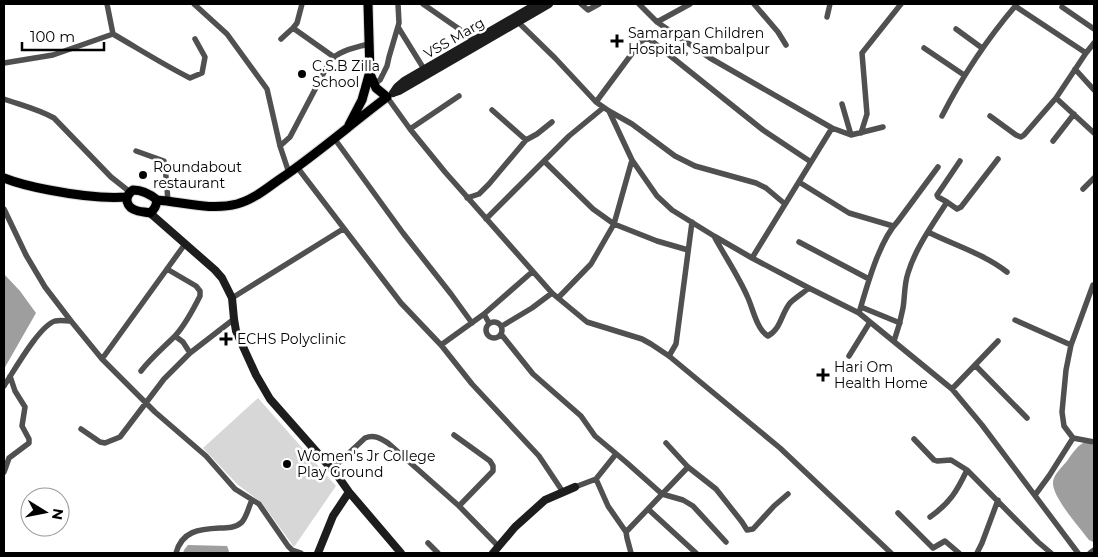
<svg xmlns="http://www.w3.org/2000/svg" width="1098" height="557" viewBox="0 0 1098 557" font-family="Montserrat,sans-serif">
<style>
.green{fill:#d7d7d7}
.water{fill:#9e9e9e}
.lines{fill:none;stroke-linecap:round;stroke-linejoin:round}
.primary-casing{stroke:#dbdbdb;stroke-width:11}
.street{stroke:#505050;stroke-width:5.5}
.secondary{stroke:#1d1d1d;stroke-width:8}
.primary{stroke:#000;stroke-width:9}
.poi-dot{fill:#000;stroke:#fff;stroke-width:2}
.labels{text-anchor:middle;stroke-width:5;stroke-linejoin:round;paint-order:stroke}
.poi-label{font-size:14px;fill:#000;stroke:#fff;text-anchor:start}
.street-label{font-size:14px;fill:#000;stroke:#fff}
</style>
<rect width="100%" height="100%" fill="#fff"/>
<path class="green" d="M258,398L336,486L294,547L262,503L237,484L203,448Z"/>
<path class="water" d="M4,274L20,291L36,313L4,369Z
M1086,442L1094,445V542H1093L1089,540C1080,528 1054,499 1053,484C1052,476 1062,467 1067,461C1072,454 1078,444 1086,442Z
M188,545L227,546L229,551L228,553H183L184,550Z"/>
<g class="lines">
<defs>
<path id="primary" d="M349,125L362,100L369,75
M4,178C19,184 33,187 49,190C75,195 101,199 127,197
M133,190C142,190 150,194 157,200C156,206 155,209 150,213C146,212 142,212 138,211C126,208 123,197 133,190Z
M157,200C183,202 211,211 237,204C253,200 267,188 280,179C317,154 351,124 387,97L376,88L370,74L368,4"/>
</defs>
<use href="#primary" class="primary-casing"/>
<path class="street" d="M194,4L227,34L267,89L280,146L289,173
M423,4L475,40
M581,4L588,10L599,4
M639,4L657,22L710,58L832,128L851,135L883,127
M754,4L778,32L786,45
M1015,6L1086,53
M1062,7L1094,29
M827,17L830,4
M518,22L555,58L596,102L609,111L632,160L657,196L672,210L714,236L752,258L809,288L859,313L952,389L982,425L1078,553
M657,22L690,4
M398,27L424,69
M293,28L334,57
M956,29L982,48
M113,34C139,49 164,65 190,78L202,73L205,57L195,39
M281,39L293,28L297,23L302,4
M924,48L964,75
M4,63L53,55L113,34L107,4
M1075,69L1094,90
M374,84L380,80L387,66L389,57L399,23L398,4
M387,97L410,129L445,172L552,293L587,322L642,339L651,344L669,356L780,448L891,553
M1056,98L1094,133
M4,99C21,105 38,109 54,118L111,177L130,192
M596,102L639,44L643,40L648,38L763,130L811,162
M842,104L851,135
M492,110L526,140
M609,111L632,124L675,156L695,166L756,183L766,188L785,204
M942,116C963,75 987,39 1017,4
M990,116L1016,135L1021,137L1024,135L1056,98L1086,53L1094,43
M410,129L459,96
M861,133L867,114L862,53L901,4
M334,138L403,233L451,294L472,323
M1053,141L1074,114
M280,146L290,137L330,61C340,50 355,48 368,44
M136,151L164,161L165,165L168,201
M544,161L593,209L614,224L657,241L688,250
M297,167L401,303L441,345L472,384L539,456L563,492
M799,182L849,213L893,226
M1083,189L1094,178
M467,198L479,194L489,184L526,140L537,134L552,122
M947,202L938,197L937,195L960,161
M4,209L26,255L45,287L71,321
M486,219L569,136L603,108
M928,232C954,245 984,254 1007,272
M715,238C726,258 739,277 748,298C753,309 757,330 768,336C781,329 781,314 790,303C795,298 803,293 809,288
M799,242L869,279
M752,258L832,128
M1093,285L1071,345L1066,370L1062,412L1064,426L1073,438L1094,442
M232,298L343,229
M558,298L591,264L614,224L632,160
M861,307L900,323
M859,313C867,286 879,241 898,221L938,167
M1015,320L1071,345
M486 330a8 8 0 1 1 16 0a8 8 0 1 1-16 0Z
M489,323L484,314L532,272
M502,326L532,308L552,293
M501,334L533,374L581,416L595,436L626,462L662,494L683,500L693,506L726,542
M175,336L183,342L190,353
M894,341C898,330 901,319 903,308C905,296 904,285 908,273C915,249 933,224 947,202L957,209L961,207L998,159
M441,345L484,314
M669,356L676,344L692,222
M849,356L870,322
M102,359L167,269L185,244
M975,365L1027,418
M141,371C151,358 163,348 175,336C185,325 193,310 200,296V291L196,286L167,269
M4,386C14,371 39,326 55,321C60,320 66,321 71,321L102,359L155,412L206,456L235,489L259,504L288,546L292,550L301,553
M952,389L998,341
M81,429L100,442L105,443L120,437L164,379L190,353L234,319
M454,435L490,461L493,466V471L459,506
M914,439L934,460L937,461L951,460L967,470L1038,542L1051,553
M666,443L688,467L716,489L742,522L747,530L753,529L774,506L788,494
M332,469L365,438C374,434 380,438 388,443L459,506L499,547
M4,472L9,458L29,443V439L22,426L25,407L15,391L10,376
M596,479L608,506L626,532L627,538L631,553
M575,487L596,479L616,454
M1035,495L1049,476L1073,438
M648,509L696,553
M898,513L933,548L945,541L959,553
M930,517C950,503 957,491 967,470
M626,532L688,467
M428,543L438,553
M176,553C182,531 199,529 220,528C227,528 236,528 242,522C247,516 249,506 252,500
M977,553L982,543L998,500
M1090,553L1094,550"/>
<path class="secondary" d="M393,93L399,91L549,4
M393,93L397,87L404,81L537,4
M150,213L215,270L222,278L232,298L234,319L236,331L240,340L256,375L270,399L337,475L349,492L401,553
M318,553L333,516L349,492
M493,553L515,527L545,500L575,487"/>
<use href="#primary" class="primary"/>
</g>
<g class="poi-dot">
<path d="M614.5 33.5h5v5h5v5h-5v5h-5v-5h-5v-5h5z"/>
<circle cx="302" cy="74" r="5"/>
<circle cx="143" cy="175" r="5"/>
<path d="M223.5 331.5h5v5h5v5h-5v5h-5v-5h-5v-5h5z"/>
<path d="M820.5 367.5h5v5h5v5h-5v5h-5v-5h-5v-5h5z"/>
<circle cx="287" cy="464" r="5"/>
</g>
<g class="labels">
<g class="poi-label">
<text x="628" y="38">Samarpan Children<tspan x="628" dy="16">Hospital, Sambalpur</tspan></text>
<text x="312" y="71">C.S.B Zilla<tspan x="312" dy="16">School</tspan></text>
<text x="153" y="172">Roundabout<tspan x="153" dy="16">restaurant</tspan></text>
<text x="237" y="344">ECHS Polyclinic</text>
<text x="834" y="372">Hari Om<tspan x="834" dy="16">Health Home</tspan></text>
<text x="297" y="461">Women's Jr College<tspan x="297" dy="16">Play Ground</tspan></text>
</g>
<g class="street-label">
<text transform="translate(454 38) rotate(-30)" y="5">VSS Marg</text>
</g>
</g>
<rect width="1098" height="557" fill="none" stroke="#000000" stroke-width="10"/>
<g transform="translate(45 512) rotate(100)"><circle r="24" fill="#ffffff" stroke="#999999"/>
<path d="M0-4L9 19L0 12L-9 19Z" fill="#000000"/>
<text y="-8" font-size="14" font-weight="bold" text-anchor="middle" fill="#000000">N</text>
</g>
<path d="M22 42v8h82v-8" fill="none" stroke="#000000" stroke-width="2.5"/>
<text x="30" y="42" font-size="15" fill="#000000" stroke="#ffffff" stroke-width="4" paint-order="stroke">100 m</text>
</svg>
